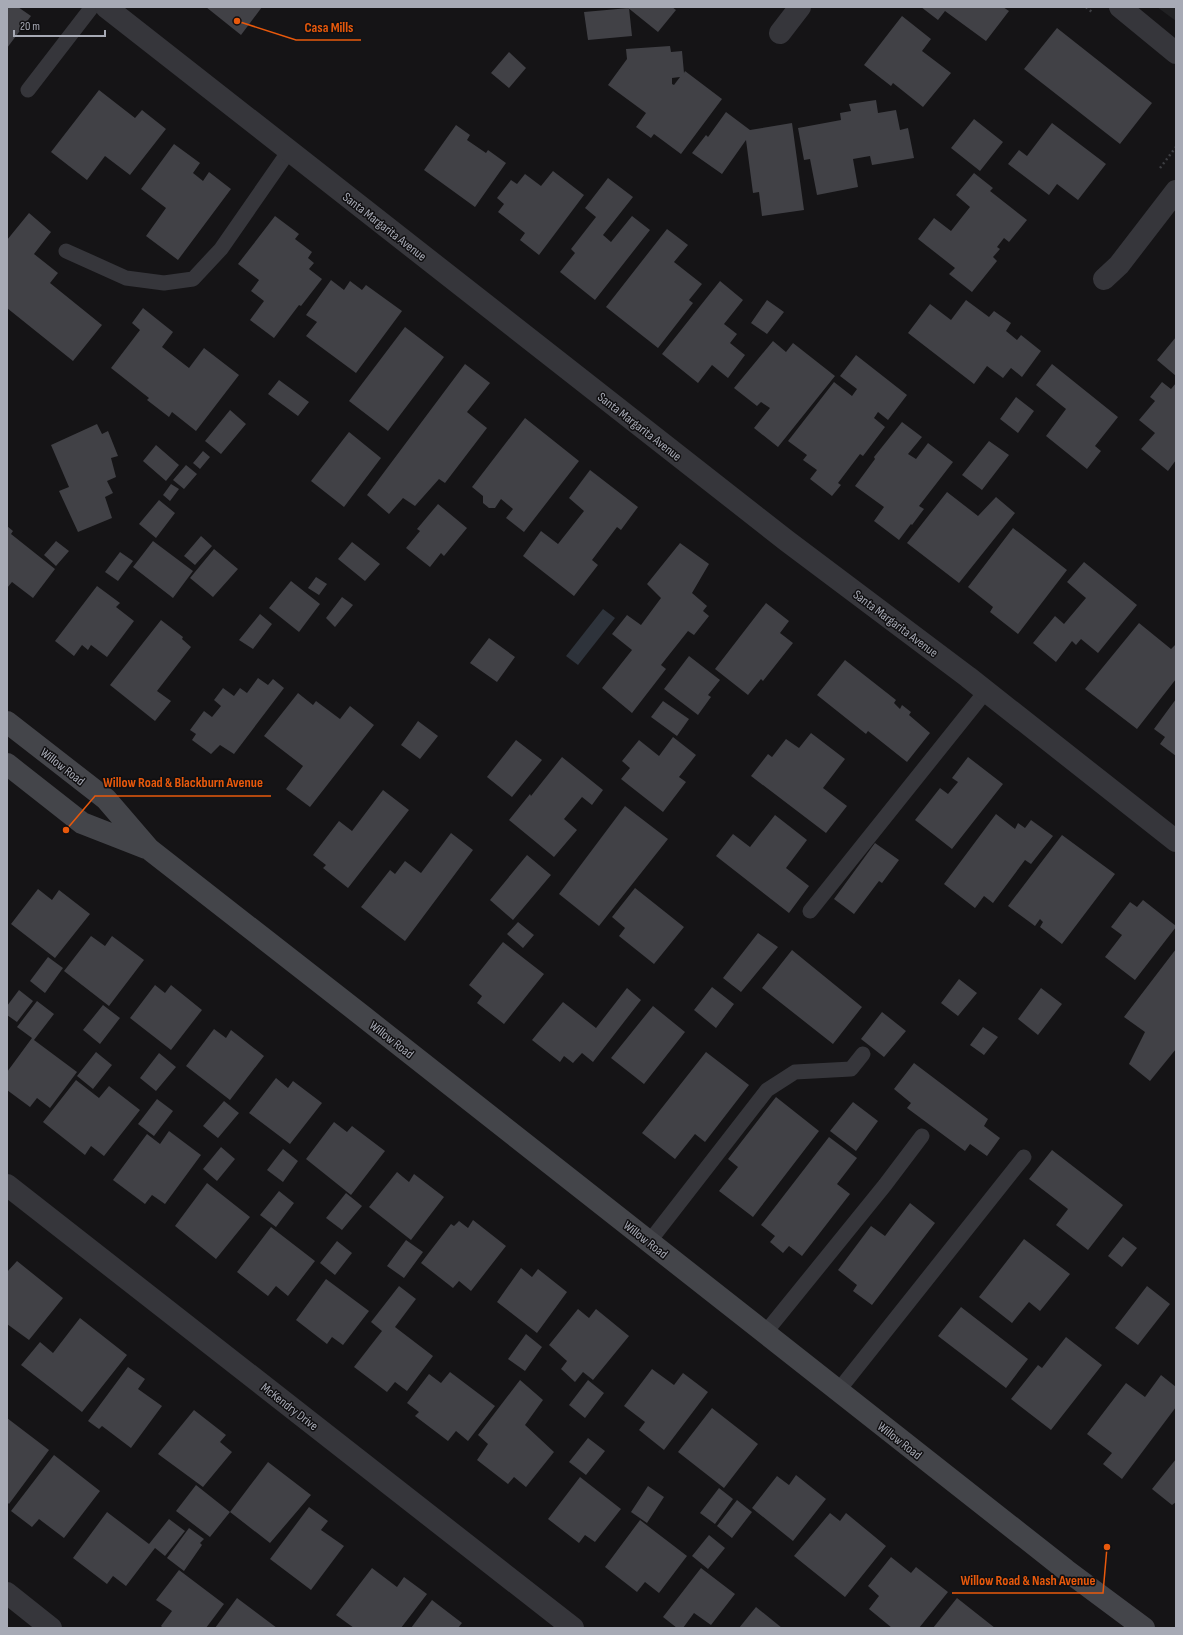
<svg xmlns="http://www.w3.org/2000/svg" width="1183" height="1635" viewBox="0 0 1183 1635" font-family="'Sofia Sans Condensed',sans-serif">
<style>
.built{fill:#212123}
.water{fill:#2e333b}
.building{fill:#414146;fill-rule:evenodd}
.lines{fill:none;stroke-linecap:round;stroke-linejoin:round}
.path{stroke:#3c3d41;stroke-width:2.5;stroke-dasharray:2 3;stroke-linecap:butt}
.lane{stroke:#36363b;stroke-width:15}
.street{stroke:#36363b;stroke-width:22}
.secondary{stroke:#44454a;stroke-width:22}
.labels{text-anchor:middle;stroke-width:3;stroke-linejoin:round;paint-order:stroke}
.street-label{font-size:13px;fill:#a7aab5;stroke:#100f11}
.leader{fill:none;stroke:#e8590c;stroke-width:1.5}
.callout-dot{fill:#e8590c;stroke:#100f11;stroke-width:1.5}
.callout-label{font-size:14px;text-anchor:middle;font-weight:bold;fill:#e8590c;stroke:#100f11;stroke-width:3;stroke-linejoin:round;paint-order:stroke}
</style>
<rect width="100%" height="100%" fill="#151416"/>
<path class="built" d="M1157,7H1176V21Z"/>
<path class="water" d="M603,609L615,618L578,665L566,656Z"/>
<path class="building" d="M7,7H18L31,16L7,48Z
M206,7H262L241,35Z
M627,7H672L676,10L658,32Z
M921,7H1003L1009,11L986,41L945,11L938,20Z
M629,8L632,36L588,40L584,12Z
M902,16L931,39L922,51L951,73L923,107L893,83L891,86L864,65Z
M1057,28L1152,103L1120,144L1024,69Z
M670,46L671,52L682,51L684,73L685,71L722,99L681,154L654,134L651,138L636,127L646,113L608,85L627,59L626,49ZM680,77L674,85L672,84V78Z
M509,52L526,68L509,88L491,73Z
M99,90L135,118L142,110L166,129L130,175L105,156L87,180L51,152Z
M876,100L878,113L896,110L900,130L908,128L914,158L872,165L870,156L853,159L858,187L817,195L810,159L804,160L798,128L841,120L840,113L851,111L849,104Z
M726,112L750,130L792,123L804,210L762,216L759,192L753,193L746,140L722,174L692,153L706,135L708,137Z
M974,119L1003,142L980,171L951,148Z
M1052,123L1106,164L1078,200L1057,184L1049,195L1008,164L1019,150L1027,156Z
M456,125L470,135L467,140L486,153L488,150L506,163L475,207L424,170Z
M174,144L200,163L193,173L203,181L209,172L231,189L178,260L146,236L166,208L141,189Z
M553,171L584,195L539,255L520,240L525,233L498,212L504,204L497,198L511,180L517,184L525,174L541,186Z
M974,173L993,188L990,191L1027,220L1009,242L1004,238L997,247L1000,249L993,257L997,261L972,292L949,274L955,268L918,239L934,218L951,231L970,207L956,195Z
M608,178L633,197L603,235L611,242L632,216L650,230L595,300L560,272L575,253L571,249L596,217L585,208Z
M29,213L51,232L34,254L58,273L50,283L102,325L73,361L7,308V240Z
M275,216L299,234L295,239L312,252L308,258L314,263L309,269L322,279L301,306L299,305L274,338L250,320L264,301L251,291L259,280L238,264Z
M667,229L688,245L674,262L702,284L689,300L693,303L658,348L606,307Z
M331,280L344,290L350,281L362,290L366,285L402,311L356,373L306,336L317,322L306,315Z
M720,281L743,300L724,324L737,334L730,343L745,355L728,378L712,365L698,383L662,354Z
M767,300L784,312L767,334L751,323Z
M966,300L989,317L994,311L1011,323L1006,331L1017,340L1021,335L1041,351L1022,377L1011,368L1003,378L987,366L974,384L908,333L930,304L951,320Z
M143,308L173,332L162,347L189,368L204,348L239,375L196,431L172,412L169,417L147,400L149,398L111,368L140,330L132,323Z
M405,327L444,357L388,431L349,401Z
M1176,337V376L1157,360Z
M773,341L786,352L793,343L835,376L778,447L754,428L770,408L761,402L757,406L734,388Z
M856,355L907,395L888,420L878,412L874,418L885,427L863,456L860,454L838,483L841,485L832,496L810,479L817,470L803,460L807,455L788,441L834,382L852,396L857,389L840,376Z
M465,364L490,383L467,412L487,428L445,483L439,479L415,506L403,498L389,514L367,495Z
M1052,364L1118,417L1095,446L1101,451L1087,469L1046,436L1066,409L1036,385Z
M279,380L309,402L298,416L268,394Z
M1162,382L1171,389L1176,383V460L1168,471L1141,449L1155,433L1139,420L1155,401L1150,397Z
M1016,397L1034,411L1018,433L1000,419Z
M230,410L246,424L221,454L205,441Z
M525,418L579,461L524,532L506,518L513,509L501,499L495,508H489L483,503V496L472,487Z
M902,422L922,437L908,454L916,459L928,443L953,462L919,506L924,509L912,525L911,524L899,540L874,521L884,507L855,486L875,459L874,457Z
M97,424L102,434L108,431L118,456L111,458L116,477L107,481L113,493L105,497L112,518L78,532L59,491L69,487L51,445Z
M349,432L381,458L344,507L311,481Z
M989,441L1009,455L982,490L962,475Z
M156,445L179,465L166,481L143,461Z
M203,451L210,457L200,469L193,463Z
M186,465L197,474L184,489L173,480Z
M590,470L638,507L621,530L617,527L592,560L598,565L574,596L523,556L541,531L558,544L584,511L569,498Z
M171,484L179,489L170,501L163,495Z
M947,492L978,516L996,497L1015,513L959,583L907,543Z
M159,500L175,513L156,538L139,524Z
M438,504L467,528L444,556L441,553L430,567L406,548L420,531L417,529Z
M7,526L13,531L11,534L55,569L33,598L12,582L7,588Z
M1013,528L1067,570L1018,634L990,612L993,607L968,587Z
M201,536L212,546L195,565L184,556Z
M56,541L69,551L56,566L44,555Z
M153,541L193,571L173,598L133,567Z
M352,542L380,564L365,581L338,559Z
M680,543L709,564L692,593L707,606L703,611L709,616L694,635L688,631L661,665L666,669L632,713L602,688L632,650L612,634L627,615L641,625L661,598L647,584Z
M214,549L238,569L213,597L190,578Z
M120,552L133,561L118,581L105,572Z
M1084,562L1137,605L1098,653L1081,639L1076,645L1072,641L1056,662L1033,643L1055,616L1064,624L1086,598L1067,582Z
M316,577L327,584L319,595L308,588Z
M291,581L320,604L299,632L269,608Z
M97,586L120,603L116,607L134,621L107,657L91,645L88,650L82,645L74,656L55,641Z
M342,597L353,605L335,627L326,618Z
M766,603L789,621L780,633L793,643L763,681L761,679L748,695L715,669Z
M260,614L272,624L253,649L239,640Z
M161,620L183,637L182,639L191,647L157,691L171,701L155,721L110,685Z
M1139,623L1171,649L1176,644V679L1137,729L1085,689Z
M489,638L515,657L497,682L470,663Z
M689,656L720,680L708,695L711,697L698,715L664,689Z
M845,660L896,700L894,703L900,709L902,705L911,712L909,715L930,733L907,762L868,731L866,734L817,695Z
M258,678L268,685L273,679L284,688L234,754L220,745L211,754L192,740L196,734L190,730L204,711L212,717L221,706L214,700L223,688L234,696L240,688L247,693Z
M298,693L313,705L316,701L340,719L350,706L374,725L310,807L286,789L303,766L264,736Z
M1176,699V756L1160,744L1165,737L1154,729Z
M663,701L689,719L677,736L651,717Z
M418,721L438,736L420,759L401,745Z
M811,733L845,759L823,788L847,806L826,833L751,776L768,754L772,757L786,739L799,748Z
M673,737L696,755L679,777L686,782L663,812L621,779L630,768L622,761L639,740L659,756Z
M516,740L542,760L512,797L487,777Z
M562,757L603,790L592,805L582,797L564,819L577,830L554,857L509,820L530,794L531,796Z
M968,757L1003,784L952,849L915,820L940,788L948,794L958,782L952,778Z
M383,790L409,810L348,888L323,868L326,865L313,855L339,821L352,831Z
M625,806L668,839L599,926L559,894Z
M996,814L1015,829L1018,823L1025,828L1031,820L1053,836L1031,864L1025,860L993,903L984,896L975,908L944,884Z
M775,815L807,840L786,868L809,886L789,913L716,856L733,834L750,847Z
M451,833L473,850L405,941L361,907L390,870L395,874L405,861L421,873Z
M1062,835L1115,874L1062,944L1040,927L1043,922L1040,919L1035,926L1008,906Z
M875,843L899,860L882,883L879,881L854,914L834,899Z
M527,855L551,875L513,920L490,900Z
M635,888L684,927L654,964L619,936L625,928L612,917Z
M38,889L52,900L59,890L90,914L55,958L11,924Z
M1143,900L1176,926V927L1135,980L1105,957L1122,935L1111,927L1130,902L1137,907Z
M518,922L534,935L523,948L507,934Z
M758,933L778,947L741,992L723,978Z
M91,936L105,946L112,936L144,960L109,1006L64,971Z
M503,942L544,974L504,1024L477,1003L482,996L469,985Z
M1176,949V1049L1150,1081L1129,1064L1145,1032L1124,1017Z
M792,950L862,1007L833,1044L762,988Z
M48,957L63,968L45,993L30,981Z
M959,979L977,993L958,1016L941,1003Z
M155,985L165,993L171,985L202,1010L171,1050L130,1018Z
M712,987L734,1004L716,1028L694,1010Z
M627,988L641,1000L593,1062L582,1053L573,1063L564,1056L560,1062L532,1040L563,1002L596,1028Z
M1041,988L1062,1004L1038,1035L1018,1019Z
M19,990L33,1001L17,1022L7,1015V1006Z
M37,1001L54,1014L34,1040L77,1072L50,1108L37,1098L30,1107L7,1090V1072L32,1038L17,1027Z
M103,1005L120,1018L100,1044L83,1030Z
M653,1006L685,1032L644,1084L611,1058Z
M882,1012L906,1031L884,1057L861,1039Z
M983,1027L998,1037L984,1055L970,1045Z
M214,1029L226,1038L231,1030L264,1056L230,1100L186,1066Z
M96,1052L112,1065L93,1089L77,1076Z
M706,1052L749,1085L705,1142L695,1134L675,1159L642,1133Z
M159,1053L176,1067L156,1091L140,1078Z
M914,1063L988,1119L984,1126L1000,1138L987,1156L970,1144L965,1151L907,1108L911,1103L894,1089Z
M276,1078L288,1088L293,1081L322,1103L290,1144L249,1113Z
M76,1080L99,1098L109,1086L140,1110L104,1156L91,1146L85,1155L43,1122Z
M776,1097L819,1131L753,1217L719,1191L738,1167L728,1159Z
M157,1099L173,1111L154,1136L138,1124Z
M224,1101L239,1113L218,1138L203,1126Z
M853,1102L878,1121L856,1151L830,1131Z
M334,1122L347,1132L352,1126L385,1151L351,1195L306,1159Z
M169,1131L201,1155L165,1204L152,1195L145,1204L113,1180L147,1134L160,1144Z
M829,1137L857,1158L837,1184L850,1194L802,1256L789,1246L783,1253L770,1242L775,1236L761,1225Z
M221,1147L235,1159L217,1181L203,1169Z
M283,1149L298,1161L283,1182L267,1170Z
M1052,1150L1123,1205L1088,1250L1056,1225L1068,1209L1029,1179Z
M397,1172L409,1182L414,1174L444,1197L411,1240L369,1207Z
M207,1183L250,1217L216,1259L175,1226Z
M279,1191L294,1203L276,1227L260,1215Z
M346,1193L362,1206L342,1230L326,1218Z
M910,1203L935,1223L872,1305L853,1291L857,1285L838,1270L871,1226L885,1236Z
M473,1220L506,1246L471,1291L459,1281L453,1288L421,1263L451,1224L454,1226L459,1221L468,1228Z
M271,1227L315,1261L288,1296L276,1286L268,1296L237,1272Z
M1123,1237L1137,1248L1122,1267L1108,1256Z
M1024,1239L1070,1274L1040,1311L1029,1302L1012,1323L979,1297Z
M406,1240L423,1252L404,1278L387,1266Z
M337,1241L352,1253L335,1275L320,1263Z
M17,1261L63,1298L29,1340L7,1324V1272Z
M521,1268L532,1277L538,1269L567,1292L537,1333L497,1302Z
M326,1279L369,1311L343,1345L332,1337L327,1344L296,1320Z
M399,1286L416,1299L395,1327L433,1356L407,1391L395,1382L387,1392L354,1367L382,1331L371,1322Z
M1147,1286L1170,1304L1138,1345L1115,1328Z
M961,1307L1028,1359L1006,1388L938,1336Z
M578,1309L589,1318L596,1309L629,1336L593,1380L583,1372L575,1382L561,1369L567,1361L549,1345Z
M80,1318L127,1355L82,1412L21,1365L40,1342L53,1353Z
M526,1334L542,1347L525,1371L508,1359Z
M1066,1337L1102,1365L1051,1430L1011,1399L1038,1365L1042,1368Z
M128,1367L145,1379L138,1389L162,1406L131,1448L102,1426L99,1429L88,1421Z
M652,1369L674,1385L683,1373L708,1392L664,1450L639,1430L645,1422L624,1406Z
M450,1372L495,1406L468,1441L456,1431L448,1441L415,1416L419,1412L407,1403L429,1374L441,1383Z
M1161,1375L1176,1387V1407L1122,1479L1103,1464L1112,1453L1087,1434L1126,1383L1145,1397Z
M520,1380L543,1400L525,1425L554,1452L526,1487L514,1477L508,1484L477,1460L488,1444L478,1435Z
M588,1380L604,1393L585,1418L569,1405Z
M712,1408L758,1444L724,1488L678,1452Z
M194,1410L226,1435L220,1442L232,1452L203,1487L158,1454Z
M7,1418L49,1450L9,1504L7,1502Z
M588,1438L605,1451L586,1475L569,1462Z
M54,1455L100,1491L64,1538L39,1519L32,1527L11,1511Z
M1176,1459V1502L1172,1505L1152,1489Z
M268,1462L311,1495L270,1543L230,1512Z
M796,1475L826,1499L793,1541L752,1508L777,1476L789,1485Z
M580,1477L621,1509L595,1542L585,1535L579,1543L548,1519Z
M196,1485L230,1512L210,1537L176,1511Z
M648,1486L664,1497L647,1523L631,1512Z
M719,1488L733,1499L715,1524L700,1513Z
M737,1500L752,1512L732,1538L717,1526Z
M309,1507L328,1521L321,1530L344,1546L311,1590L270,1559Z
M107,1512L149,1544L169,1519L185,1531L165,1556L155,1548L126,1586L113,1576L107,1584L73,1558Z
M830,1513L840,1521L846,1513L886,1546L845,1597L794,1556Z
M640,1520L687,1556L659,1593L645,1582L637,1592L605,1567Z
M189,1528L204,1539L200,1543L202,1545L184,1571L167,1558Z
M709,1535L725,1548L708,1569L692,1556Z
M891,1557L911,1573L916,1567L948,1592L919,1628H892L869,1609L879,1596L868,1586Z
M372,1568L397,1587L404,1577L427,1594L401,1628H354L336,1615Z
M701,1568L735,1594L711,1625L694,1613L683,1628H677L663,1617Z
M179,1570L224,1604L206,1628H163L161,1626L172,1611L156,1600Z
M237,1598L277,1628H215Z
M957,1598L995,1628H933Z
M432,1600L462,1623L458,1628H411Z
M756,1607L782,1628H739Z"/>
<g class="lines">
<path class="path" d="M1086,7L1093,13
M1160,168L1176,147"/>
<path class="lane" d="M28,90L92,7
M66,251L126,278L164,283L193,279L221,249L289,151
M810,911L986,691
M649,1242L767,1090L795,1072L851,1069L863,1054
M765,1333L885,1185L922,1136
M838,1391L1024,1157"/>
<path class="street" d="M106,7L787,541L968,677L1176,841
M1120,7L1176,53
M780,33L800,7
M1104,279L1119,265L1176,191
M7,1185L573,1628
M7,1593L51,1628"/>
<path class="secondary" d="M7,722L106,799L149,849L364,1017L1066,1570L1144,1628
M7,764L82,823L146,848"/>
</g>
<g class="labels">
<g class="street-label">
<text transform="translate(385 226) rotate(38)" y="5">Santa Margarita Avenue</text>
<text transform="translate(640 426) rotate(38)" y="5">Santa Margarita Avenue</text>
<text transform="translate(896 623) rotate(37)" y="5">Santa Margarita Avenue</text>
<text transform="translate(63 766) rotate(38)" y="5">Willow Road</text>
<text transform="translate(392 1039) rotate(38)" y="5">Willow Road</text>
<text transform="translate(646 1239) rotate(38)" y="5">Willow Road</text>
<text transform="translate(290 1406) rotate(38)" y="5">McKendry Drive</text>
<text transform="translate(900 1440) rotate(38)" y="5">Willow Road</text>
</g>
</g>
<path class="leader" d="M237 21L296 40H361M66 830L95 796H271M1107 1547L1103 1593H952"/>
<g class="callout-dot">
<circle cx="237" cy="21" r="4"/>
<circle cx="66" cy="830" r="4"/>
<circle cx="1107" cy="1547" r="4"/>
</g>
<g class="callout-label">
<text x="329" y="32">Casa Mills</text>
<text x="183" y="787">Willow Road &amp; Blackburn Avenue</text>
<text x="1028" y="1585">Willow Road &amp; Nash Avenue</text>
</g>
<rect width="1183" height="1635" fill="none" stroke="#a7aab5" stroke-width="16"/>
<path d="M14 30v6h91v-6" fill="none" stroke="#a7aab5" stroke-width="2"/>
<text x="20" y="30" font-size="12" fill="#a7aab5" stroke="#100f11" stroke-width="3" paint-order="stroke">20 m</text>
</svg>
